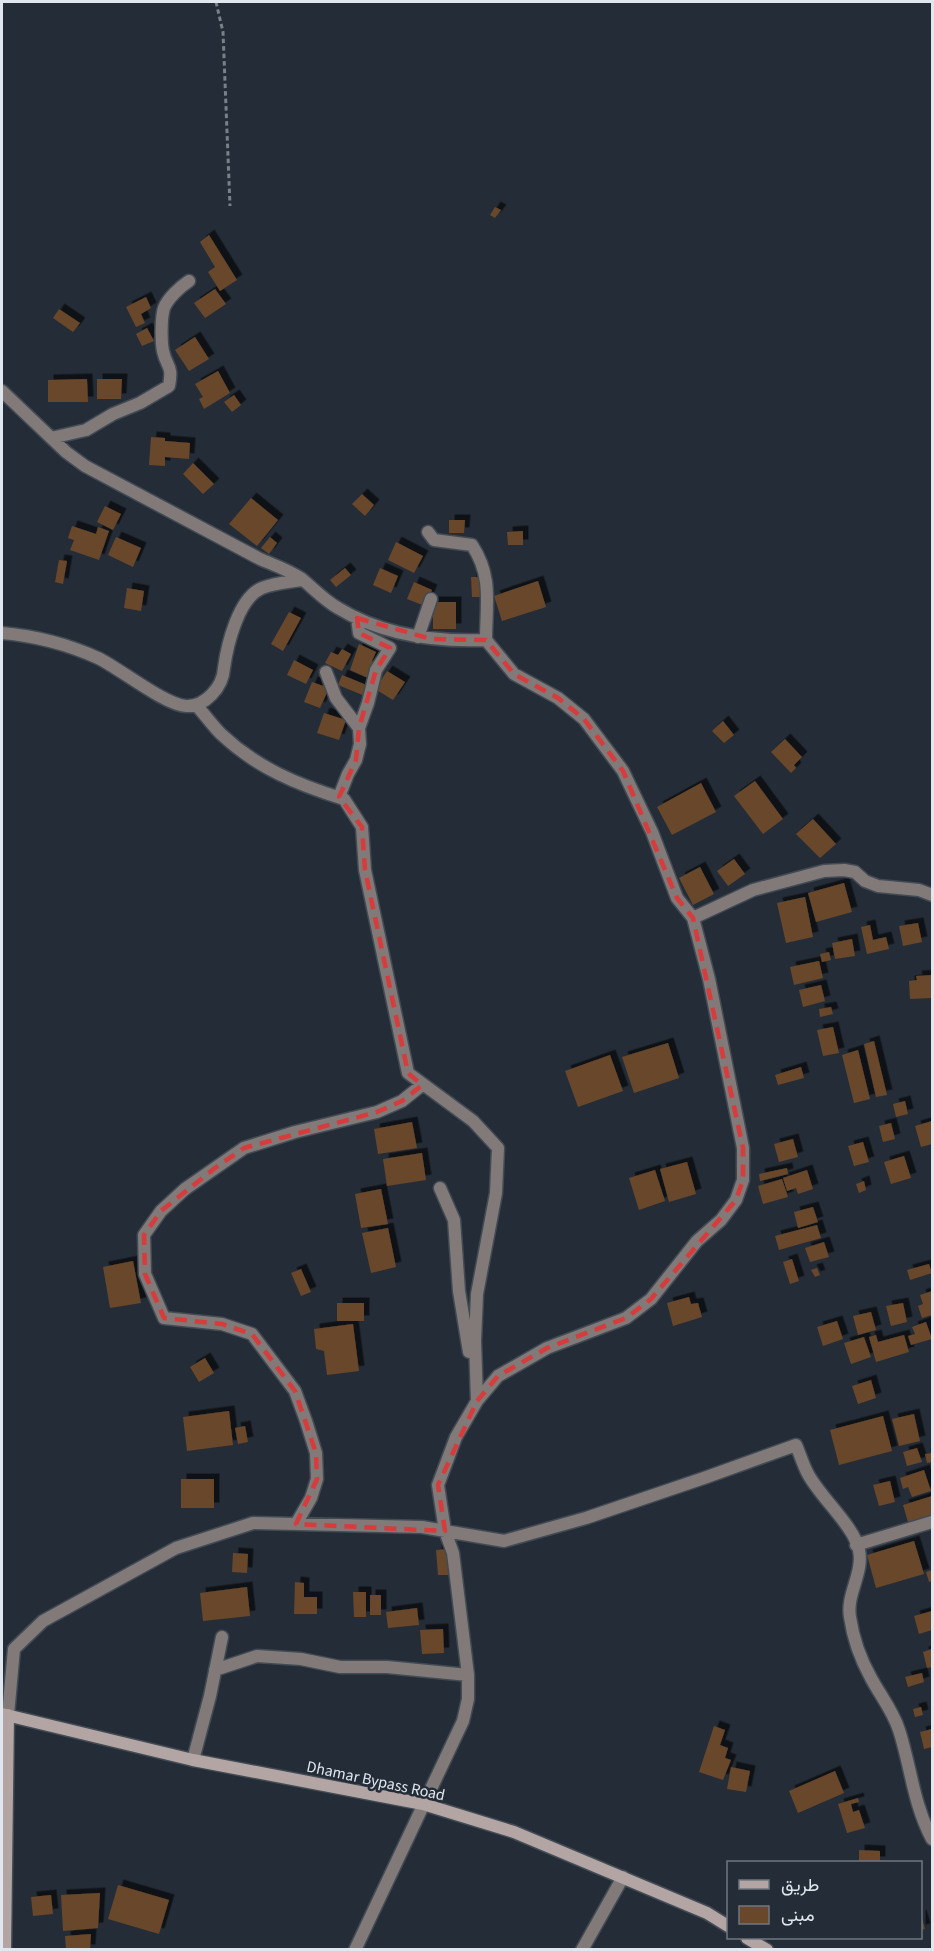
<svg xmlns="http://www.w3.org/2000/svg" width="934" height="1951" viewBox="0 0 934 1951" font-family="'Source Sans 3',Vazirmatn,sans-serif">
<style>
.building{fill:#68472a;filter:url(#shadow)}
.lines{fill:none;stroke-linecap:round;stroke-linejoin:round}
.street-casing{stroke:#424b54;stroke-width:15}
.secondary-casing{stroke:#424b54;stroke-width:15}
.path{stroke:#788089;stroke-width:3;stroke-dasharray:4.5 3;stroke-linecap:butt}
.street{stroke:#817a79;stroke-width:12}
.secondary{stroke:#b2a5a4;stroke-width:12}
.marked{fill:none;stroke:#d73b3c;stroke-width:4.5;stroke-dasharray:12 8;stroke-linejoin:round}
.labels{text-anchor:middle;stroke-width:5;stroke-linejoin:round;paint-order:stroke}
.street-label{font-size:16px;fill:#e1e7ee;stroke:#242d37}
</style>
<defs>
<filter id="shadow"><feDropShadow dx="5.5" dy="-5.5" stdDeviation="0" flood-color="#0009"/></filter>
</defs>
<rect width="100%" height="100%" fill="#242d37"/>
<path class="building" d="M495,207L501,210L495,218L490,215Z
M209,235L237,280L220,291L208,272L215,267L200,242Z
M215,289L226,304L205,318L194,303Z
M146,297L151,308L141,314L145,323L136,327L126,307Z
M59,309L80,323L73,332L53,318Z
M147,328L154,341L142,346L136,334Z
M195,337L209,359L189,371L175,350Z
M218,371L230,393L204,409L199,399L203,397L195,384Z
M87,379L88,402H48V380Z
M97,379H122L121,399H97Z
M234,395L241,405L232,412L224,402Z
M151,437L165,438V441L190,443L189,459L165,457V466L149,465Z
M193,463L214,484L203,494L183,474Z
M362,494L374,505L365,516L352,504Z
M251,498L278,520L257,546L229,524Z
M105,506L121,514L113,530L97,522Z
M449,520H465L464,533H449Z
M72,526L96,534L98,527L109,531L99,560L70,550L74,540L68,538Z
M523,531V545H508L507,532Z
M116,537L141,548L133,567L108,555Z
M270,537L277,543L269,554L261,548Z
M396,542L423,556L414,573L388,560Z
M59,560L67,561L63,584L55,582Z
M345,568L351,575L336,587L330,580Z
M380,568L398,576L391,593L373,585Z
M471,577H481V597H472Z
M538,581L546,607L502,621L494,596Z
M414,582L432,590L425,606L407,599Z
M127,588L144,591L141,611L124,608Z
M433,602H456V629H433Z
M289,612L301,618L283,651L271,644Z
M359,644L376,652L372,661L375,663L368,678L350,670Z
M342,649L351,654L342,671L325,663L331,652L338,655Z
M294,660L313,670L306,684L287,675Z
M387,671L405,682L393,700L375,689Z
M342,675L369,686L365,696L338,685Z
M312,682L329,688L320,708L304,702Z
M324,713L346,720L339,740L317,733Z
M723,721L734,735L724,743L712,731Z
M785,739L802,757L794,765L796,768L791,773L771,752Z
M755,781L783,819L763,834L734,796Z
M701,783L716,812L672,835L657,807Z
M813,819L836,844L820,858L796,834Z
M734,859L745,874L728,886L717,871Z
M700,867L714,894L693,905L679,878Z
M844,883L852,912L816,922L808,893Z
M805,897L813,937L786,943L777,903Z
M918,923L922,942L903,946L899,926Z
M870,925L873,940L886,937L889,949L867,954L861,927Z
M852,939L855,956L835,959L832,943Z
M829,952L831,960L822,962L820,954Z
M819,961L823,978L794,985L790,967Z
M932,975V998L910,999L909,981L917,980L916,976Z
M821,985L825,1001L803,1007L799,990Z
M831,1007L833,1014L820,1017L819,1009Z
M833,1027L839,1053L823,1056L817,1030Z
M874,1041L887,1095L876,1097L864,1044Z
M668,1043L679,1078L634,1093L622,1057Z
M858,1050L870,1099L854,1103L842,1055Z
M610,1055L623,1091L578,1107L565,1071Z
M801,1067L804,1078L778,1085L775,1075Z
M905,1101L908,1114L896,1117L893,1104Z
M932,1121V1144L921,1147L915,1126Z
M412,1122L417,1148L378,1154L374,1129Z
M891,1123L895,1139L883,1142L879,1126Z
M793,1139L798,1157L779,1162L774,1144Z
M863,1142L869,1162L854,1166L848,1146Z
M422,1153L426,1180L387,1186L383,1159Z
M904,1156L911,1178L891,1184L884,1162Z
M687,1162L696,1194L669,1202L660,1169Z
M787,1168L788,1174L760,1181L759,1174Z
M655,1170L665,1201L639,1210L629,1178Z
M807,1170L813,1189L798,1194L796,1188L787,1191L783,1178Z
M782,1179L788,1197L763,1204L758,1186Z
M864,1181L866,1190L859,1193L856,1184Z
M381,1189L388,1224L361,1228L355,1194Z
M813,1207L818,1222L798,1228L794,1212Z
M817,1225L821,1238L779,1250L775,1236Z
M388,1228L396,1267L371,1273L362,1233Z
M824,1242L829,1257L810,1262L805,1248Z
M792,1259L799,1281L790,1284L783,1262Z
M133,1261L141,1303L110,1308L103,1267Z
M929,1264L932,1273L910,1280L907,1270Z
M817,1268L820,1275L815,1277L811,1270Z
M301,1269L311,1292L301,1296L291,1273Z
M932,1291V1315L922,1318L918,1306L923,1304L920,1295Z
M689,1297L691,1304L698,1303L702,1317L673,1326L667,1303Z
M337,1303H364V1321H337Z
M903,1303L907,1322L891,1326L886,1306Z
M871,1312L876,1330L858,1335L853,1316Z
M837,1321L843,1339L823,1346L817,1327Z
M926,1322L932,1339L911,1345L908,1336L915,1334L912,1327Z
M353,1324L359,1371L327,1375L324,1351L316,1349L314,1329Z
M876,1335L878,1342L904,1335L909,1352L876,1362L869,1337Z
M864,1337L871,1357L851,1364L844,1343Z
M205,1358L214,1373L199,1382L190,1367Z
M871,1380L876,1398L858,1404L852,1386Z
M229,1411L233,1445L187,1451L183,1417Z
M914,1414L920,1441L899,1446L892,1419Z
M883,1416L892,1451L839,1465L830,1430Z
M245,1426L248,1442L238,1444L235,1428Z
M917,1448L922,1462L907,1466L903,1452Z
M932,1453V1462L927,1463L925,1454Z
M924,1470L931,1491L912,1497L908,1487L903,1489L900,1478Z
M181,1479H214V1508H181Z
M890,1481L895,1502L879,1506L873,1485Z
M932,1496V1515L908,1522L903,1505Z
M914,1541L924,1574L876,1588L867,1555Z
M448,1549L449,1575H438L436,1550Z
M233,1553L248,1554L247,1573L232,1572Z
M932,1570V1581L929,1582L926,1572Z
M295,1582L304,1583V1597H317V1614H294Z
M247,1587L250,1616L203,1621L200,1593Z
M353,1592H366V1617H354Z
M370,1595H381V1615H370Z
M417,1608L419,1625L388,1628L386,1612Z
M932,1611V1630L919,1634L914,1616Z
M443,1629L444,1653L422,1654L420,1630Z
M932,1649V1667L927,1668L923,1652Z
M922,1673L924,1682L908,1687L905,1677Z
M921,1707L923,1715L915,1717L913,1709Z
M714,1726L725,1730L720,1745L728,1748L725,1758L731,1760L723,1780L699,1772Z
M932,1729V1747L924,1749L920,1732Z
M731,1767L750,1771L746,1792L727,1789Z
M835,1771L844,1793L798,1813L789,1791Z
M858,1798L859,1802L851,1804L853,1812L859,1810L865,1828L847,1833L838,1804Z
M859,1850L880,1851V1862H859Z
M118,1885L169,1900L159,1934L108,1919Z
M100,1893L98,1928L63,1931L61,1895Z
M51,1895L53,1914L33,1916L31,1897Z
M921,1915L925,1929L920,1930V1916Z
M91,1934L90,1950H66L65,1936Z"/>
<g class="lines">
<defs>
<path id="street" d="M2,391L66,452L85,466L260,559C274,565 289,570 302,579C314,589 324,600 338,608C382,635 435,642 486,640
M51,438L86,430L113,414L140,403L169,386C173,364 167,369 163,351C161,342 161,317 164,308C168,298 180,287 189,281
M357,618L359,633L390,648L376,670L368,703L359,728
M2,633C36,636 67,644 98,658C119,668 165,705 186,706C205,707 223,687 224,668C227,646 238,598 262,588C274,583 289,582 302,580
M418,637L431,599
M326,672L336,698L359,728L360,744L356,760L348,774L339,797
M197,706C205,715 213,726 221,734C257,768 298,785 344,799L362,827L365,870L408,1073L473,1121L498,1148L496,1193L477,1294L475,1341L477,1401
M693,918L753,890L824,871L844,870L855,872L865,881L878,886L919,890L932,895
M440,1188L454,1220L459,1291L469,1352
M296,1524L311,1498L317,1479L316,1453L306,1421L295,1391L252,1334L222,1324L164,1318L145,1274L144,1235L161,1211L185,1189L244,1148L295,1132L377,1112L402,1101L422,1085
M856,1545L932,1522
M215,1670L257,1656L301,1659L340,1667H387L468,1675
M8,1715L14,1649L43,1621L176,1548L253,1523L422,1527L504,1541L586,1518L704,1478L796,1445C800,1454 803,1465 808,1474C820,1497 854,1526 859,1550C864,1573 846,1594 850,1617C853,1638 861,1660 871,1678C880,1695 893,1711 899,1730C911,1767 913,1803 932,1839
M193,1760L210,1696L222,1637
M355,1950L463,1721L468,1699V1675L453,1553L445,1531L438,1485L456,1437L477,1401L498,1376L547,1348L626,1318L651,1299L697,1241L721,1220L736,1200L743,1180V1148L709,979L693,918L677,898L652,832L623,771L584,719L558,698L514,674L486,640C486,604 493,577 472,545L434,540L428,532
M582,1950L623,1877"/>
<path id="secondary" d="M2,1714L193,1760L423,1804L514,1832L707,1913L728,1926
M747,1938L767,1950
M5,1950L8,1715"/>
</defs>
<use href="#street" class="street-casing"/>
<use href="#secondary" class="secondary-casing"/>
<path class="path" d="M216,2L223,32L230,206"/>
<use href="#street" class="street"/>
<use href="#secondary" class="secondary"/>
</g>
<path class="marked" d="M357,618L431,639L486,640L514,674L558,698L584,719L623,771L677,898L693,918L743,1148V1180L736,1200L651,1299L626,1318L547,1348L498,1376L477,1401L438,1485L445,1531L296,1524L317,1479L316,1453L295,1391L252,1334L222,1324L164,1318L145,1274L144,1235L161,1211L215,1168L244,1148L377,1112L402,1101L422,1085L408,1073L365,870L362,827L339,797L356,760L359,728L376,670L390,648L359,633Z"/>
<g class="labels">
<g class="street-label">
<text transform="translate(376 1780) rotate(12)" y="6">Dhamar Bypass Road</text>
</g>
</g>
<rect width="934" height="1951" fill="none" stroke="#e1e7ee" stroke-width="6"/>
<rect x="727" y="1861" width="195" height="78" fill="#242d37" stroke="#707780" stroke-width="1.5"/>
<rect x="739" y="1880" width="30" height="9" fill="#b2a5a4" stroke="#707780" stroke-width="1.5"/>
<text x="781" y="1891" font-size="18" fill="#e1e7ee">طريق</text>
<rect x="739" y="1906" width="30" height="18" fill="#68472a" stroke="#707780" stroke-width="1.5"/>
<text x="781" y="1921" font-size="18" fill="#e1e7ee">مبنى</text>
</svg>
